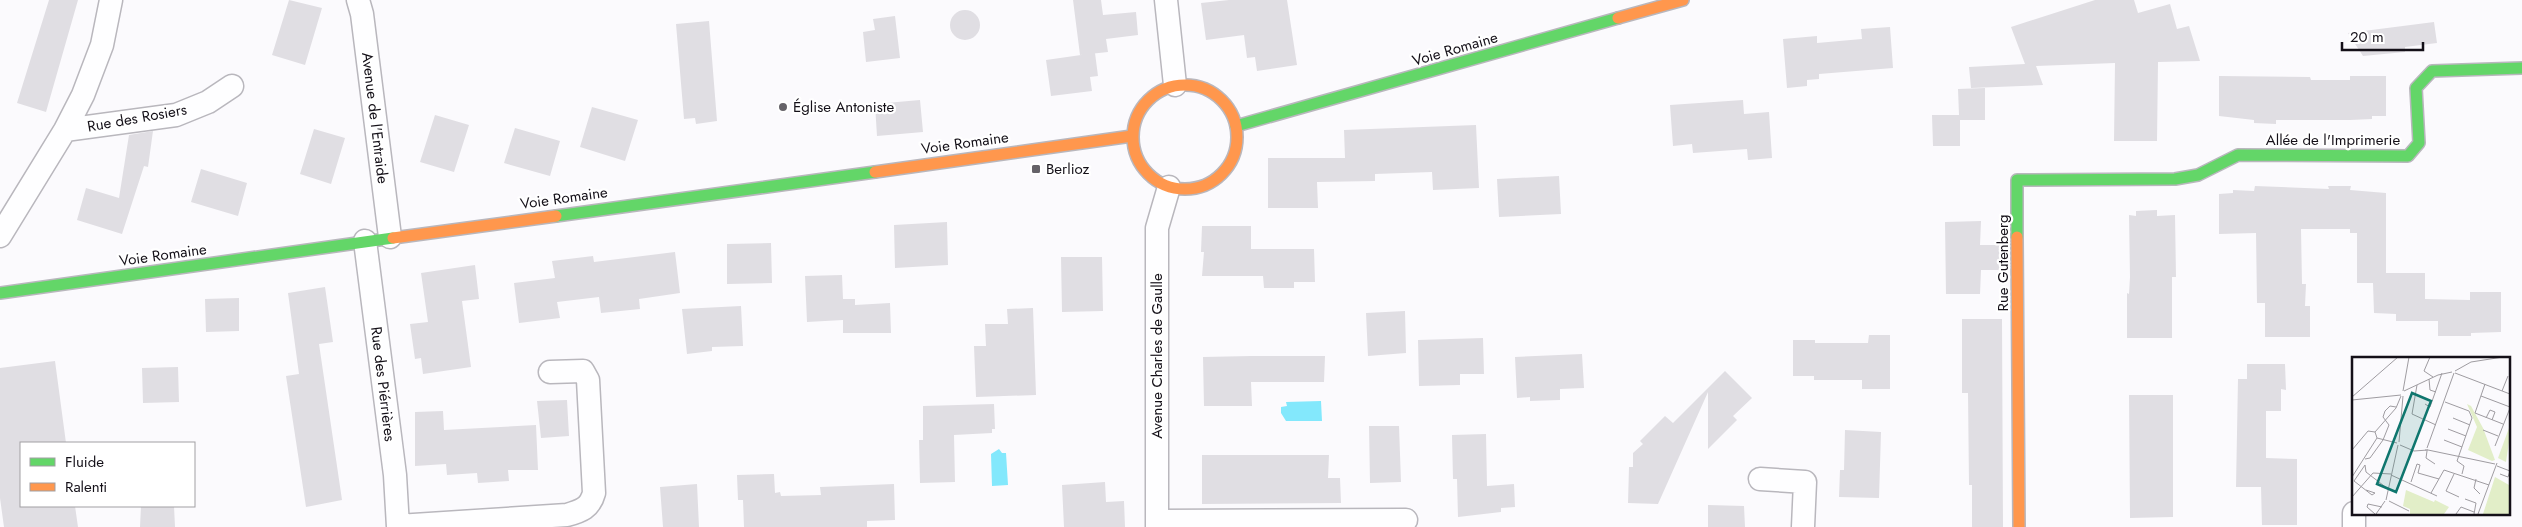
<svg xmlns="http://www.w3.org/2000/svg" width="2522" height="527" viewBox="0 0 2522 527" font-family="Jost,sans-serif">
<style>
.water{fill:#83e8fc}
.building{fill:#e0dee3}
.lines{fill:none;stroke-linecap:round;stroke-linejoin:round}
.street-casing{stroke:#b9b7bd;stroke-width:25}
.fast-casing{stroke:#b9b7bd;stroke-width:14}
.slow-casing{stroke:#b9b7bd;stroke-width:14}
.street{stroke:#fefeff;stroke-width:22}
.fast{stroke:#63d668;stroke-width:11}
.slow{stroke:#ff974d;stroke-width:11}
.poi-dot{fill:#656268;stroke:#fff;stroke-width:2}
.labels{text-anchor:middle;stroke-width:4.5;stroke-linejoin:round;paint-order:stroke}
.street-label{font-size:15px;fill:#141018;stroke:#fff}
.poi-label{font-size:15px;fill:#141018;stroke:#fff;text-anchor:start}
.inset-road{fill:none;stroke:#9f9ca1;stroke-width:1}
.view{fill:#0f766e;fill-opacity:0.15;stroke:#0f766e;stroke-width:2.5}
.inset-edge{fill:none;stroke:#141018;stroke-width:2.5}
</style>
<rect width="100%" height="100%" fill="#fbfafd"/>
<path class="water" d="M1321,401L1322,421H1286L1281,413V407L1287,406L1286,402Z
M999,449L1002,453H1006L1008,485L992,486L991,454Z"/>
<path class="building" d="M49,0H78L46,112L17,103Z
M289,0L322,8L305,65L272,55Z
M1073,0H1101L1103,15L1136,12L1138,35L1106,39L1108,52L1080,55Z
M1229,0H1287L1297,65L1257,71L1255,57L1247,58L1244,35L1206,40L1201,3Z
M2095,0H2134L2138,13L2170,4L2177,29L2189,26L2200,61L2158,62L2157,141H2114L2115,63L2036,66L2043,85L1971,88L1969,67L2025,64L2011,27Z
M950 25a15 15 0 1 1 30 0a15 15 0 1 1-30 0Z
M895,16L900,58L866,62L863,32L875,30L873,19Z
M709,21L717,121L696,124L695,118L684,119L676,24Z
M2434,22L2437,43L2405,47V52L2363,56L2348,33Z
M1890,27L1893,68L1819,74V79L1807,80V86L1787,88L1783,39L1817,36V43L1862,39L1861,29Z
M1095,53L1098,76L1090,77L1092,91L1051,96L1046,60Z
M2219,76L2310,77L2311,80H2350V76H2386V116H2372V119L2350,120H2276V124L2254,123V120L2219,116Z
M1985,88V120H1960V146H1933L1932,115H1959L1958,89Z
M920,100L923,132L877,136L875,104Z
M1743,100L1744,114L1769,112L1772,158L1748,160L1747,149L1693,153L1692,144L1673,146L1670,105Z
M592,107L638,120L625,161L580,147Z
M435,115L469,125L454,172L420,162Z
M1476,125L1479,188L1433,190L1432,172L1375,174V181L1317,182L1318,208H1268V158H1345L1344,130Z
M515,128L560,141L550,176L504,163Z
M314,129L345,138L331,184L300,174Z
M153,131L148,167L144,166L122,234L77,220L86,188L119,198L129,135Z
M201,169L247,183L238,216L191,202Z
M1559,176L1561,214L1499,217L1497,179Z
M2255,186L2329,189L2328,186H2351L2350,190L2386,193V273H2425V299L2470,300V292H2501V332L2471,333V336H2438V321H2396V314L2374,313L2373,283H2357V233H2350V229H2301L2302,284H2306L2305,306H2310V337H2265V303H2257L2256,233L2219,234V194L2233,193V190L2254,191Z
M2157,210V216L2175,215L2176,277H2172V338H2127V293L2129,294L2130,277L2129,215L2136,216V211Z
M1981,221L1980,245H2002V270H1981L1980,294H1946L1945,222Z
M947,222L948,265L895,268L894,225Z
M1202,226H1251V249H1314L1315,282H1294V288H1264L1263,276H1202L1204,252H1201Z
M771,243L772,283L727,284V244Z
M675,252L680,293L639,299L640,309L601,313L599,297L557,302L560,318L519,323L514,283L555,278L552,261L593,256L594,262Z
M1061,257H1102L1103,311L1062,312Z
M475,265L479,299L462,301L471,367L423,374L421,358L415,359L410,324L428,322L421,273Z
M842,275L843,299H855V305L890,303L891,333H843V320L807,322L805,276Z
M325,287L333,342L319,344L342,500L306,507L286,376L299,374L288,293Z
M239,298V331L206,332L205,299Z
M741,306L743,346L712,347V351L687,354L682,309Z
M1033,308L1036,395L976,397L974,346H986L985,324H1008L1007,309Z
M1405,311L1406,353L1368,356L1366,313Z
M1962,319H2002L2003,527H1972V485H1969L1968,393H1962Z
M1869,335H1890V389H1862V380H1814V376H1793V340H1815V343H1868Z
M1483,338L1484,374H1460V385L1419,386L1418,340Z
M1582,354L1584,388L1560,389V400L1530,401V397L1517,398L1515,357Z
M1251,356H1325L1324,382H1251L1252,406H1204L1203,357Z
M55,361L66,443H21V506H75L78,527H4L0,498V368Z
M2247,364H2285L2286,390L2281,389V411H2266V458L2297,459V525H2262L2261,487H2236L2238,379H2247Z
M178,367L179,402L143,403L142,368Z
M1725,371L1752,398L1733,416L1737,420L1708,449V392L1658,504L1628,503L1629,467H1633V453L1643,444L1640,441L1665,416L1673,423Z
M2129,395H2173V517L2130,518Z
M567,400L569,436L541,438L537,401Z
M994,404L995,429H992V433L954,435L955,482L920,483L919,440H923V406Z
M443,411L444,430L536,425L538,470H508L509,481L478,483L477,473L447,475L446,464L415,466V412Z
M1369,426H1399L1401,482L1370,483Z
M1845,430L1881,432L1879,498L1839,497L1840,470H1844Z
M1486,434L1487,486L1514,484L1515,507L1501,508V512L1458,517L1457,479H1453L1452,435Z
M1202,455H1329L1328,478H1340L1341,503L1202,504Z
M774,474L775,493L780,492L781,496L821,495L820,487L894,484L895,520L867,521V527H744L743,500H738L737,475Z
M1105,482L1106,502L1124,501L1125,527H1064L1062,485Z
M697,484L699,527H663L660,487Z
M1708,505L1744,506L1745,527H1708Z
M141,506H174L175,527H140Z"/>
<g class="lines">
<defs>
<path id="street" d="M358,0L362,14L390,237
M1166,0L1175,85
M65,130L176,115L208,102L232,86
M0,236L65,130L83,95L102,45L111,0
M365,241L395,475L398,527
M1760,479L1805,482L1803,527
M2354,513V527
M1157,521L1406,520
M398,526L567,515C581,511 590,508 594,493L588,380L583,371L550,372
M1157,527V228L1169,187"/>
<path id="fast" d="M1236,126L1618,18
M556,216L875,172
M2017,237V180L2175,179L2198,175L2238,155L2408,156L2419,143L2416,88L2432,71L2522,68
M0,293L393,238"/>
<path id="slow" d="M1618,18L1683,0
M1133 137a52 52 0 1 1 104 0a52 52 0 1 1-104 0Z
M875,172L1132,136
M2017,237L2019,527
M393,238L556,216"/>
</defs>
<use href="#street" class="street-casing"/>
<use href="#fast" class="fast-casing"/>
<use href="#slow" class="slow-casing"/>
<use href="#street" class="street"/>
<use href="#fast" class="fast"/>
<use href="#slow" class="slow"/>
</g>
<g class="poi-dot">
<circle cx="783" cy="107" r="5"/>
<rect x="1031" y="164" width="10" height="10" rx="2.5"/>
</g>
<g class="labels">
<g class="street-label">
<text transform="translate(1455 49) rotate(-16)" y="5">Voie Romaine</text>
<text transform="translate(137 118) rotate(-10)" y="5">Rue des Rosiers</text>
<text transform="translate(375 118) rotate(83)" y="5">Avenue de l'Entraide</text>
<text x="2333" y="145">Allée de l'Imprimerie</text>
<text transform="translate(965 143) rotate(-8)" y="5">Voie Romaine</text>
<text transform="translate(564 198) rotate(-8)" y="5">Voie Romaine</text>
<text transform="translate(163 255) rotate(-8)" y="5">Voie Romaine</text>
<text transform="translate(2003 263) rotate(-90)" y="5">Rue Gutenberg</text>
<text transform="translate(1157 356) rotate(-90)" y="5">Avenue Charles de Gaulle</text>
<text transform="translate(383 384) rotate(83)" y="5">Rue des Piérrières</text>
</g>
<g class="poi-label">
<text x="793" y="112">Église Antoniste</text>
<text x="1046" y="174">Berlioz</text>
</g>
</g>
<g transform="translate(2352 357)">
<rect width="158" height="158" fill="#fbfafd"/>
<path d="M115,47L119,49L131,71L143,103L140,104L116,93L125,70ZM157,71V85L154,105L146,101Z" fill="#e2eec8"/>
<path d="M143,120L157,128V157H131ZM54,133L82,145L83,143L97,150L92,157H58V152L51,149Z" fill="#e2eec8"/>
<path class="inset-road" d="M78,0L72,14L81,20M103,14L119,5L151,0M103,16L158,37M77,22L78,33L84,35M133,27L123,56L151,67M65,28L60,57L84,68M51,34L57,0M52,34L86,18L100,15M150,34L156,19M129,39L158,50M0,40L46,0M0,43L49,38M93,45L117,54L120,61L105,104L112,109L110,117M73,47L78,50L90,16M101,61L118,68M134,61L138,53L143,55L140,63M96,72L114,79M131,73L146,79M23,75L44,51L49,39M25,81L45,86M92,83L110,90M47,85L51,39M48,88L62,94L76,93H73M143,89L158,51M75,91L102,16M0,93L16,74L23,75L25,81M76,93L143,107M75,94L74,101L83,107M13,102L18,101L31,83L37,68L31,60L33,54L38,49L44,50M145,109L158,114L156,120L148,117M14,115L36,132M102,117L94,134L107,140M39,118L85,139M0,120L25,81M124,122L122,131L128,137M59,125L65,107L68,108L66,116L87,122M14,133L23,136L20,138L2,124L13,108L14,115M79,136L92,113L137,128M0,140L21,116L39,117M113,142L124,146L122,157M34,143L46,88M37,144L57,154M23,157L15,150L16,147L30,150M24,157L33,144M104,157L109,150L122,155M126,157L145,106"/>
<path class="view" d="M60,36L79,44L44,135L25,127Z"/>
<rect width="158" height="158" class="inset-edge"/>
</g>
<rect x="20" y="442" width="175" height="65" fill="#ffffff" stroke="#a19fa3"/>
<rect x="30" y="458" width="25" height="8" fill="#63d668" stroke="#a19fa3"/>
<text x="65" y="467" font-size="15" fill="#141018">Fluide</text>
<rect x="30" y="483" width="25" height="8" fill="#ff974d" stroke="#a19fa3"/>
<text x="65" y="492" font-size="15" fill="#141018">Ralenti</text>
<path d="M2342 42v8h81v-8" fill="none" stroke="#141018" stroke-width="2.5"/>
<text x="2350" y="42" font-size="15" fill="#141018" stroke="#ffffff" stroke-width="4" paint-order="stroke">20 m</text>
</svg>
